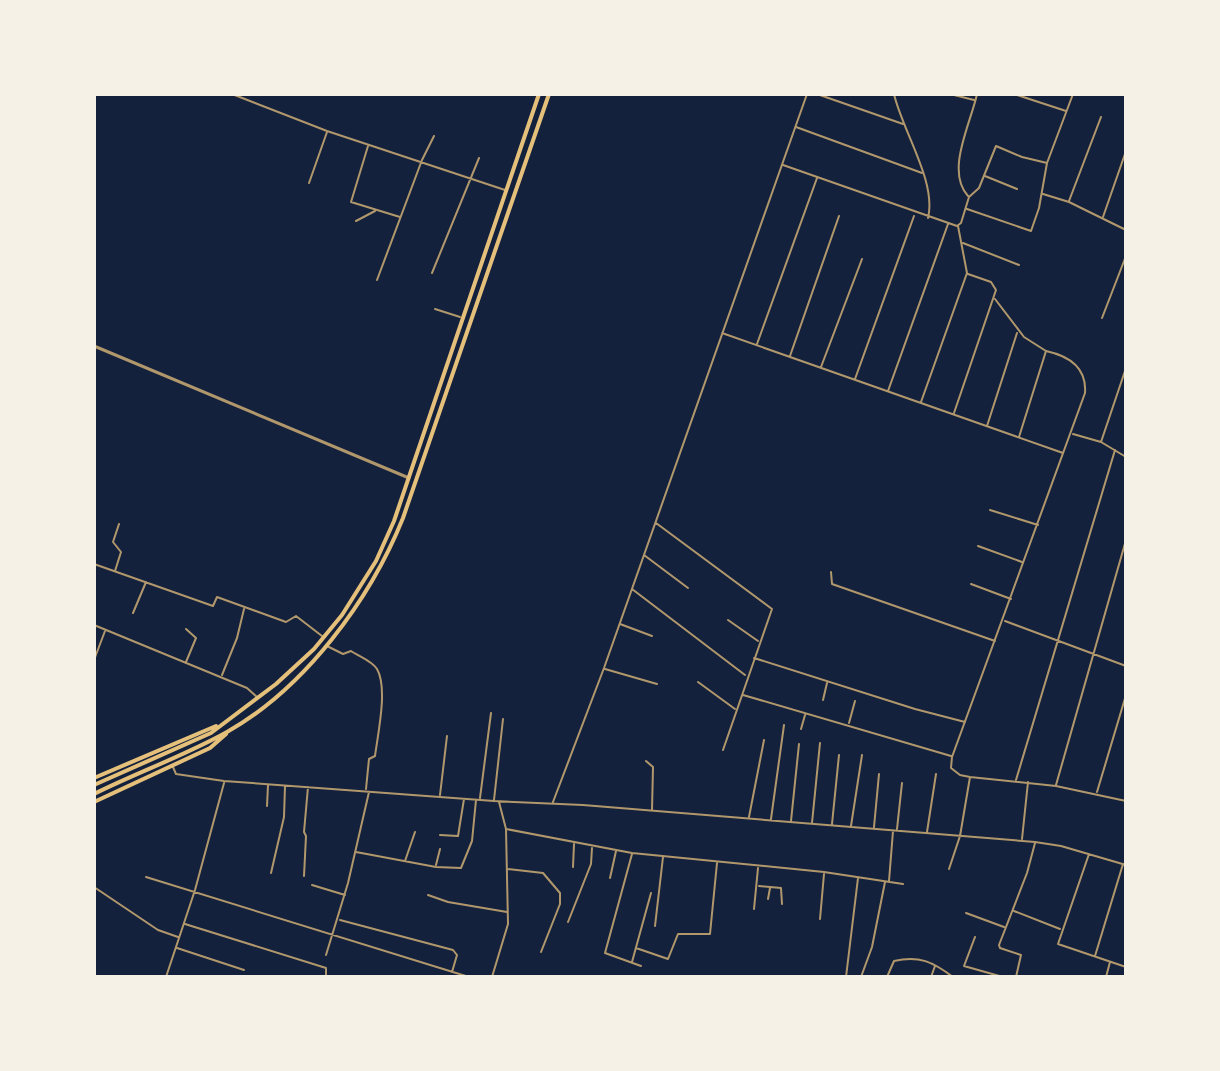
<svg xmlns="http://www.w3.org/2000/svg" width="1220" height="1071" viewBox="0 0 1220 1071" font-family="Poppins,sans-serif">
<style>
.lines{fill:none;stroke-linecap:round;stroke-linejoin:round}
.minor{stroke:#b1986c;stroke-width:2}
.tertiary{stroke:#b1986c;stroke-width:3}
.trunk{stroke:#e5c07b;stroke-width:4}
</style>
<rect width="100%" height="100%" fill="#14213d"/>
<g class="lines">
<path class="minor" d="M232,94L327,131L505,190
M817,94L903,124
M894,94C902,130 937,182 928,218
M950,94L974,100
M1014,94L1066,111
M796,127L922,173
M368,146L351,202L400,217
M783,165L957,226L961,223L969,197L979,188L996,146L1022,157L1047,163
M985,176L1017,189
M309,183L327,132
M1043,194L1069,202L1126,230
M968,196C945,171 971,123 977,94
M1069,201L1101,117
M967,209L1031,231L1039,208L1047,163L1073,94
M1103,217L1126,151
M356,221L375,211
M963,243L1019,265
M432,273L479,158
M377,280L422,160L434,136
M995,299L1024,337L1046,351L1019,437
M435,309L460,317
M1102,318L1126,256
M722,333L1063,453
M757,344L817,178
M1046,351C1069,356 1087,367 1085,393L952,757L951,768L960,775L970,777L1056,786L1126,801
M790,356L839,216
M821,367L862,259
M855,379L914,216
M888,391L948,224
M921,402L967,273L958,226
M954,413L996,290L991,282L968,274
M987,426L1017,333
M1073,434L1101,442L1126,457
M1101,442L1126,368
M990,510L1038,525
M656,523L772,609L723,750
M978,546L1022,562
M644,555L688,588
M94,564L213,606L217,597L286,622L296,616L322,636
M115,571L121,552L113,542L119,524
M831,572L832,584L995,641
M971,584L1011,599
M632,589L745,675
M133,613L146,582
M728,620L758,641
M1005,621L1126,666
M620,624L652,636
M94,625L247,688L257,697
M327,646L343,654L351,651C358,656 372,661 377,669C388,688 378,733 375,756L369,759L366,789
M754,658L915,709L965,722
M94,660L105,631
M186,662L196,638L186,629
M605,669L657,684
M222,675L237,638L244,609
M698,682L735,709
M743,695L951,756
M823,700L827,683
M849,723L855,701
M801,729L805,715
M646,761L653,767L652,810
M173,767L176,774L224,781L494,801L583,805L1035,842L1061,846L1126,865
M1016,780L1115,450
M1056,785L1126,540
M1097,792L1126,695
M440,795L447,736
M480,798L491,713
M494,800L503,719
M553,802L604,668L807,94
M267,806L268,785
M749,817L764,740
M771,819L784,725
M791,821L799,744
M812,823L820,743
M832,824L839,755
M851,826L862,755
M874,827L879,774
M506,829L632,853L824,872L903,884
M897,829L902,783
M927,832L936,774
M440,835L458,836L464,799
M1022,839L1028,782
M356,852L436,867L461,868L472,841L476,800
M632,854L605,953L641,966
M1089,854L1058,944L1126,967
M405,861L415,832
M436,865L440,849
M573,867L574,844
M507,869L543,873L560,893V904L541,952
M949,869L960,836L970,777
M271,873L284,817L285,786
M304,876L306,836L304,832L308,787
M146,877L469,977
M610,878L616,851
M889,881L893,831
M312,885L345,895
M759,886L781,888L782,904
M94,887L158,930L178,937
M428,895L448,902L507,912
M768,899L770,888
M754,909L758,868
M1014,911L1060,929
M966,913L1004,927
M820,919L824,874
M340,920L453,950L457,955L452,972
M568,922L591,864L592,848
M185,924L326,968V977
M655,926L663,857
M975,937L964,966L1003,977
M177,948L244,970
M636,948L668,959L678,934H710L717,863
M326,955L348,883L369,792
M1095,956L1123,864
M632,962L651,893
M166,977L195,890L224,783
M492,977L508,924L506,829L499,802
M846,977L858,878
M861,977L872,947L885,882
M887,977L894,961C919,955 933,962 953,977
M931,977L935,966
M1016,977L1021,955L1000,948L999,945L1027,873L1035,843
M1106,977L1110,962"/>
<path class="tertiary" d="M94,346L409,478"/>
<path class="trunk" d="M94,778L216,726
M94,785L211,733L276,684L314,649L342,615L376,561L394,521L539,94
M94,794C138,772 184,756 227,732C305,688 370,600 403,518L549,94
M94,802L210,748L226,734"/>
</g>
<rect width="1220" height="1071" fill="none" stroke="#f6f1e7" stroke-width="192"/>
</svg>
